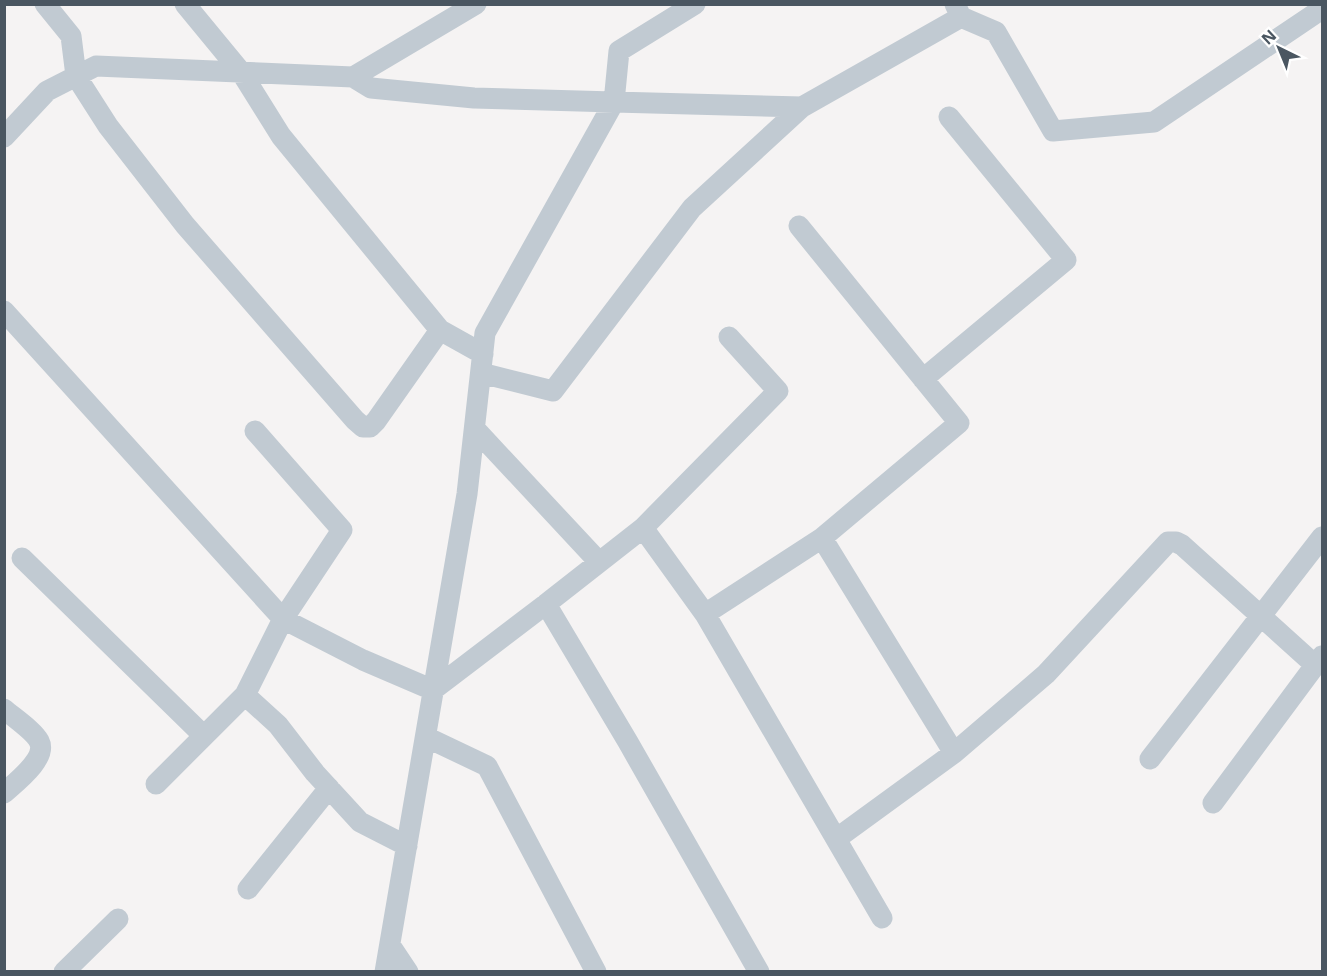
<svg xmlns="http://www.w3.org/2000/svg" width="1327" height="976" viewBox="0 0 1327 976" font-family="'Noto Sans',sans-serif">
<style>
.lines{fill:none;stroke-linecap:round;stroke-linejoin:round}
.street{stroke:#c1cad2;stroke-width:21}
</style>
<rect width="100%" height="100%" fill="#f5f3f3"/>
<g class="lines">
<path class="street" d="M45,4L71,36L76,76L108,126L185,225L355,420L363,427H370L376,421L440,330
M185,4L241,72L281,136L440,330L483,354
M961,17L996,32L1053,131L1154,122L1322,9
M353,77L476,4
M4,137L47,91L96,66L353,77L371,88L474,98L614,102L619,51L695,4
M799,226L959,423L822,538
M4,311L283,619L245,695L278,725L315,773L360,822L407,846
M481,373L553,391L692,208L802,107
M923,379L1066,260L949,117
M475,429L599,562
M255,431L342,530L283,619L363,660L433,690L546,604L628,742L759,972
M643,528L778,391L729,337
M22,558L204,736
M546,604L643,528L705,614L882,918
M705,614L822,538L954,753
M4,709C13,717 34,731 39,741C48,758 16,782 4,793
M426,737L487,766L596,972
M1150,759L1322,537
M156,784L245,695
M1213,803L1322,656
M836,839L954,753L1046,674L1168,542H1176L1182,545L1315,665
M248,889L329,788
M390,945L408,972
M64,972L118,919
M385,972L467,494L485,333L614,102L802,107L961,17L955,4"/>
</g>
<rect width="1327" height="976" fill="none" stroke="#4a5661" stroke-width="12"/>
<g transform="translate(1279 48) rotate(317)" stroke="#ffffff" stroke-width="4.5" paint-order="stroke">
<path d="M0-4.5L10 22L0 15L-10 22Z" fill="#4a5661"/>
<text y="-9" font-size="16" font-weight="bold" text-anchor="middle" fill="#4a5661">N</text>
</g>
</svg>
